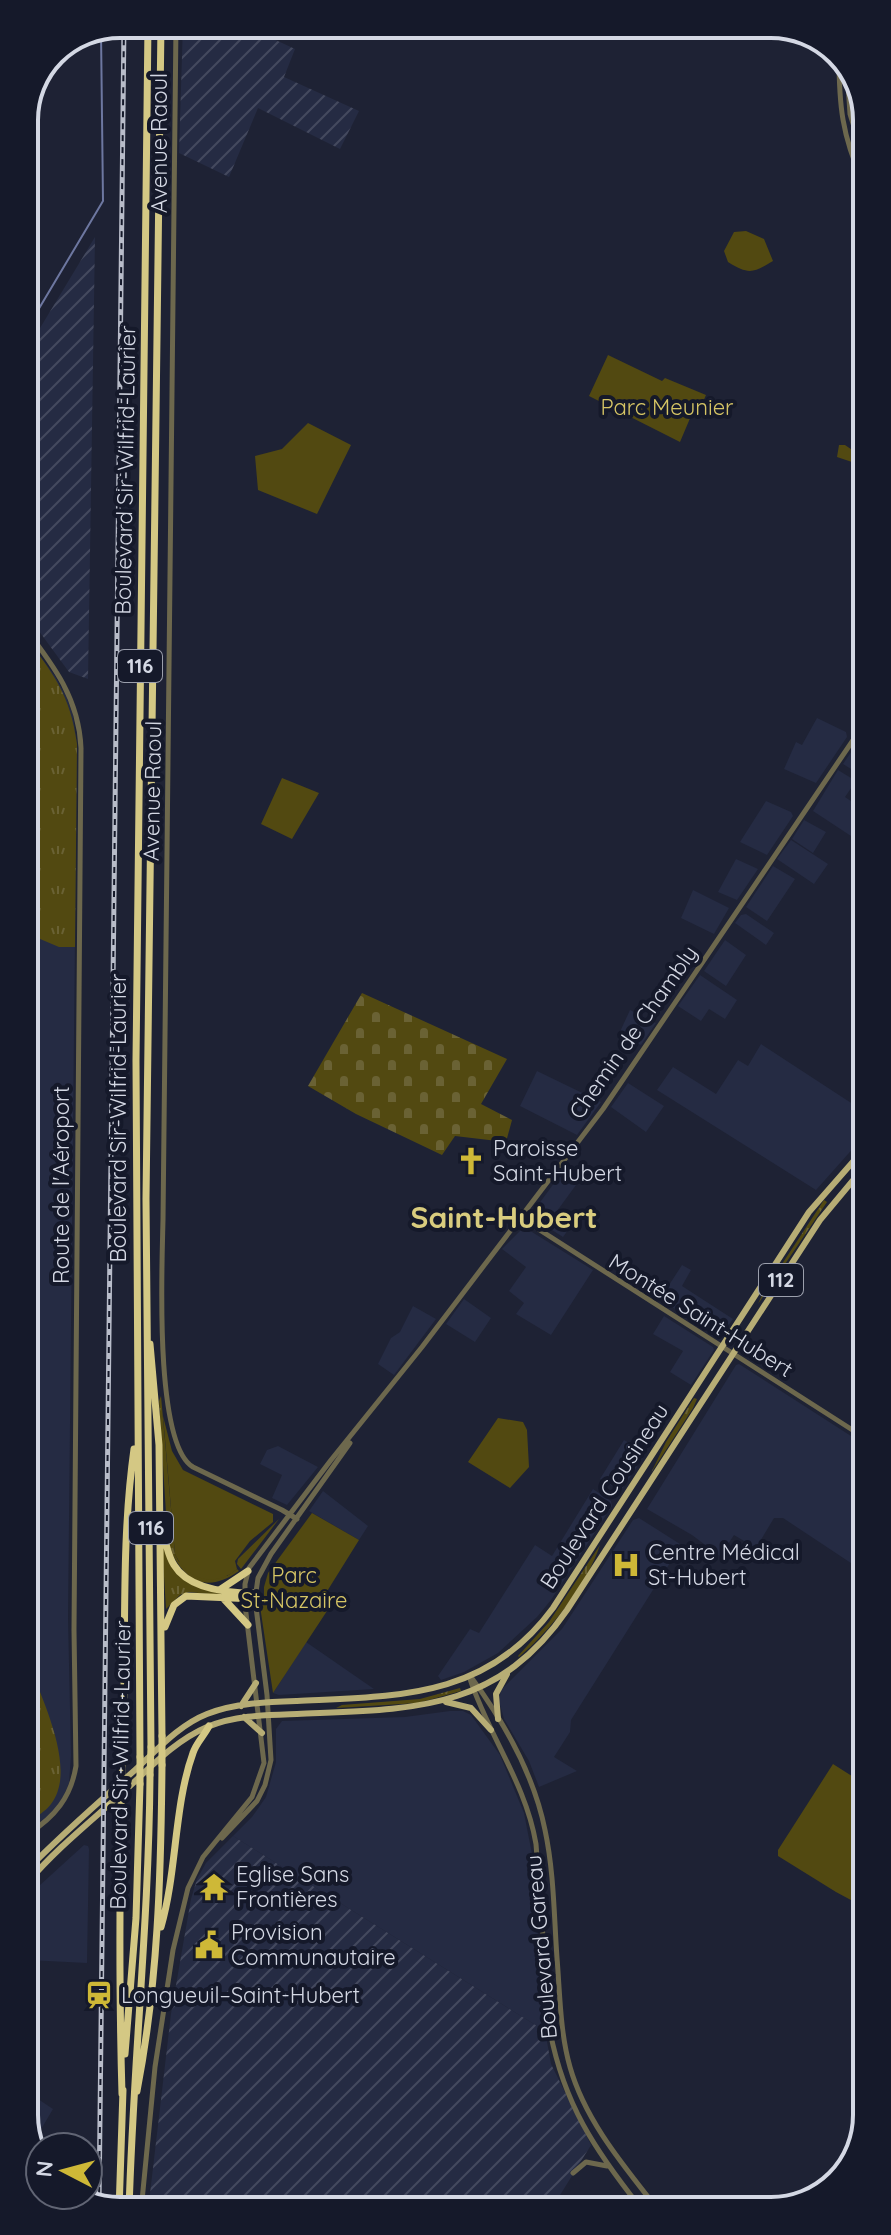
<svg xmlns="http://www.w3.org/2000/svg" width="891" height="2235" viewBox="0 0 891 2235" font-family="Quicksand,sans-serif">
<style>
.built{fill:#252b43}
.industrial{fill:url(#industrial-furrows)}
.grass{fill:url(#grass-tufts)}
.cemetery{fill:url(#cemetery-stones)}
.park{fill:#524911}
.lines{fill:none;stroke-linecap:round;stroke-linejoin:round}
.stream{stroke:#6d77a0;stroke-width:2}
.minor{stroke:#6d684d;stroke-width:5}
.major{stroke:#b7ad75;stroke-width:6}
.highway{stroke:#d4c884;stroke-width:7}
.rail-casing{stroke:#b8bcc9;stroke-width:5}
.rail{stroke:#15192a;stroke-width:2;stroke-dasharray:6;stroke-linecap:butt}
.highway-bridge{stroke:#d4c884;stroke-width:7}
.labels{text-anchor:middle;stroke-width:8;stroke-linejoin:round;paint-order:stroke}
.shield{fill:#15192a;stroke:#9b9fac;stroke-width:2}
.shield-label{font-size:20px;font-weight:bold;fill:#d4d8e4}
.street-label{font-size:22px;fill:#d4d8e4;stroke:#15192a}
.park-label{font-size:22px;fill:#d6c565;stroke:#15192a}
.poi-label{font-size:22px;fill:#d4d8e4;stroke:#15192a;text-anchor:start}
.district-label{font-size:30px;font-weight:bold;fill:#d9cc7e;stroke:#15192a}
.rim{fill:none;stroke:#d4d8e4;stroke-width:4}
</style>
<defs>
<pattern id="industrial-furrows" width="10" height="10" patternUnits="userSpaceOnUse" patternTransform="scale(2)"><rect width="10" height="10" fill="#252b43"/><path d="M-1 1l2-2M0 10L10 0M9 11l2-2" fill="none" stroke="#44495e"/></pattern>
<pattern id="grass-tufts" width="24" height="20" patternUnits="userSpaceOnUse" patternTransform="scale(2)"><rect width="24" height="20" fill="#524911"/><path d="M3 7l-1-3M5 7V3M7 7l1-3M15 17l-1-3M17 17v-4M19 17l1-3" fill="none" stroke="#6a6234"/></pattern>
<pattern id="cemetery-stones" width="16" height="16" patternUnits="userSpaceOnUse" patternTransform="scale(2)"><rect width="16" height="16" fill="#524911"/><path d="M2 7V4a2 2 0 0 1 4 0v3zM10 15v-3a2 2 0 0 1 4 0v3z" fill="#6a6234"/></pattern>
</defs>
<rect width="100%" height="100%" fill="#1e2234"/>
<path class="built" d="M25,636L55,676L67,698L73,715L77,744L68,1618L71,1755L69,1783L58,1811L28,1831Z
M817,718L846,732L847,737L816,783L784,769L796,742L802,745Z
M864,733V777L843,764Z
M838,770L856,781L845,797L864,810V816L851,836L813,811Z
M766,801L791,812L793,816L767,855L740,842Z
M804,820L826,832L813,853L792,839Z
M791,840L828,864L814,884L777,859Z
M736,859L758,869L737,900L718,892Z
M773,866L795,879L767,921L746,907Z
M693,890L729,908L714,934L681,918Z
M746,914L774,933L766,945L735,923L741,915Z
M725,940L746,955L726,986L704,971Z
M700,975L737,1000L725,1019L709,1009L701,1021L678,1006Z
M630,1010L656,1023L641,1045L618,1036Z
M761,1044L865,1112V1135L816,1190L657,1090L673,1067L716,1094L738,1060L748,1066Z
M537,1071L601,1102L577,1135L520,1106Z
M628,1083L664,1106L646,1132L611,1107Z
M560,1175L576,1185L557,1211L573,1223L563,1237L530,1216Z
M524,1227L593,1270L551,1335L516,1314L524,1303L509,1291L526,1267L502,1249Z
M682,1265L691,1270L682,1286L733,1319L721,1336L718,1337L660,1299Z
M464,1299L491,1318L475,1342L446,1324Z
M413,1306L436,1319L394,1375L378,1364L391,1338L400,1332Z
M664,1316L713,1347L714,1350L691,1385L670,1372L683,1351L653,1334Z
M739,1364L865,1445L866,1573L783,1518H774L756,1548L734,1535L720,1556L692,1535L647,1509L736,1365Z
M624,1440L646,1453L623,1488L619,1490L600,1479Z
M278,1446L318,1467L287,1505L272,1498L282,1475L260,1464L267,1450Z
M593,1489L611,1501L612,1506L551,1600L537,1617L498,1653L464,1672L441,1680L438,1676L470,1629L479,1633L535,1545L552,1556Z
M323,1491L368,1526L359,1540L309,1511Z
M639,1518L680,1544V1547L571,1720L570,1732L554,1757L577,1771L539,1787L529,1761L504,1719L499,1701L501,1690L562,1629L633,1520Z
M306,1642L374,1689L279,1695L273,1693Z
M450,1711H463L471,1715L500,1755L524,1813L532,1854L545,2031L233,1836L252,1817L266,1797L276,1762V1729L282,1721L405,1717Z
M84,1845L88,1846L89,1849L87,1963L28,1960V1896Z
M29,2093L53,2109L30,2148L29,2146Z"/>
<path class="industrial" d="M183,24H241L295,49L284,77L359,111L340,149L258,108L229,177L179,153Z
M95,237L88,679L69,672L25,612V353Z
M233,1836L545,2031L551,2064L591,2145L552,2208L148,2211L171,2014L191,1899L197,1879L206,1863Z"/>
<path class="grass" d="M25,636C54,675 70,694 77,744L75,947H59L26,933Z
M824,1200L827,1202L758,1304L763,1293Z
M161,1396L175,1554L179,1562L227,1576L237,1569L239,1571C205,1595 183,1580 168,1545L159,1401Z
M694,1398L697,1399L693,1408L651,1473L666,1442Z
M279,1519L241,1569L237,1564L238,1559Z
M162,1543C186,1591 188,1585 238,1597L189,1592L180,1595L166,1609Z
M600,1545C587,1585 549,1632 519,1657L518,1656L549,1622Z
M28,1661C41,1698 78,1769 51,1804C46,1811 37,1816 31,1820L33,1830L28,1833Z
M460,1688L461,1691L418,1703L336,1708L342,1705L420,1699Z"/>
<path class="cemetery" d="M362,993L507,1059L481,1104L512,1120L506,1142L455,1136L442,1155L356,1114L308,1086Z"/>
<path class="park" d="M746,231L764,239L773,261C753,273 749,275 728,262L724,251L734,232Z
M608,355L662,381L665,378L706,395L696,418L691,416L680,442L589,396Z
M308,423L351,445L317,514L258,490L255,456L282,449Z
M839,445H845L861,456L852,462L837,457Z
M282,778L319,793L292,839L261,824Z
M163,1416L172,1451L183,1470L273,1514V1522L250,1541L235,1561L237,1569C215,1588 187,1580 175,1554Z
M498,1418L523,1422L527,1430L529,1467L510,1488L468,1462Z
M312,1513L359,1540L321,1601L327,1611L273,1693L260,1606L264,1603V1587L268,1573Z
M833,1764L866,1785V1905L862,1906L836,1892L778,1856V1850Z"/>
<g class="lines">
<path class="stream" d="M25,332L103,201L101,32"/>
<path class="minor" d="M176,24L163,1220C162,1266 154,1444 193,1467L282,1510L297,1519
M839,57C839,105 842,135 862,180
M847,68L850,114L862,152
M25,628C54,666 79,699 81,748L74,1630L76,1766C71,1797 55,1817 28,1834
M521,1218L865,1438
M471,1677C504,1722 534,1775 545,1830C554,1872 554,1916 557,1958C560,1994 560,2032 570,2067C585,2120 623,2165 656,2207
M470,1679C489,1736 526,1784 536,1844L550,2031C564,2104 595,2150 640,2207
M222,1838L257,1801L265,1785L271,1760L267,1695L255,1599L258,1578L271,1554L350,1443
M573,2173L586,2162L607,2166
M141,2211L155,2067L173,1950L188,1888L203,1857L252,1797L264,1763L245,1605V1584L249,1568L331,1460L422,1347L603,1109L864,724"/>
<path class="major" d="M446,1702L471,1708L491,1730
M241,1706L256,1683
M244,1717L262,1733
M498,1719L496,1694L507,1674
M28,1869C62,1834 99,1802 135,1770C157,1750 179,1725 207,1714C235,1703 267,1702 297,1701C398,1696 486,1699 553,1608L809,1212L865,1148
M28,1882C56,1849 90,1822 121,1794C148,1770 174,1741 207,1727C236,1715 267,1715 297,1714C410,1709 496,1713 567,1610L820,1220L865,1166"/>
<path class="highway" d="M150,1344L159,1445L162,1736
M163,1535C167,1545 168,1556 174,1565C189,1590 228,1593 255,1593
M221,1589L248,1571
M223,1598L248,1625
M165,1627L174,1605L186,1596L255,1599
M151,1747L146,1199L161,24
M140,1757L136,1061L148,24
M108,1806L122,1811
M161,1927C177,1872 174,1805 193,1753C196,1743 204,1736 209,1726
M125,2054L136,1918L140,1784
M137,2091C158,1983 161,1875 162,1765
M122,2094C118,1958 120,1822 124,1686C125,1607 123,1527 134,1449
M119,2211L123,2090
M129,2211C133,2065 149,1920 150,1775"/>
<defs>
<path id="rail" d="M99,2205L124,24"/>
</defs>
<use href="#rail" class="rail-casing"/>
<use href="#rail" class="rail"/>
<path class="highway-bridge" d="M162,1765V1736
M150,1775L151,1747
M140,1784V1757"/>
</g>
<defs>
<symbol id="church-bare" viewBox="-9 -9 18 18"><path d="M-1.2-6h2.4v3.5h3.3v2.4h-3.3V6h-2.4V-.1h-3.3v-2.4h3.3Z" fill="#ceb837" stroke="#15192a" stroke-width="2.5" paint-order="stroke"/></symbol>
<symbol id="hospital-bare" viewBox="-9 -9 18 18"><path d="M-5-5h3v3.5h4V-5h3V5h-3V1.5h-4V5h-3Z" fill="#ceb837" stroke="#15192a" stroke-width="2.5" paint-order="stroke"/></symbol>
<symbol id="temple-bare" viewBox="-9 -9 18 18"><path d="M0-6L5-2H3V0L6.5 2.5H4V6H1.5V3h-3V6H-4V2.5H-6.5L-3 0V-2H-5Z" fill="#ceb837" stroke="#15192a" stroke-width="2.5" paint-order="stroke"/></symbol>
<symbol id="civic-bare" viewBox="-9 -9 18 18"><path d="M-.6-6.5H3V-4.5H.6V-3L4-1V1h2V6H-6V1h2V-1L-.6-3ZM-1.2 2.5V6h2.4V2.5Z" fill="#ceb837" stroke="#15192a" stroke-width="2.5" paint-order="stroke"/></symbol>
<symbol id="station-bare" viewBox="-9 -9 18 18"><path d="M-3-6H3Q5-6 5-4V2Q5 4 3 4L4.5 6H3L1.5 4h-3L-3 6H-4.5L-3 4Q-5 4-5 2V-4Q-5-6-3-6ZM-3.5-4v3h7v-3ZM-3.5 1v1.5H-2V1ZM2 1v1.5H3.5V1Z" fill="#ceb837" stroke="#15192a" stroke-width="2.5" paint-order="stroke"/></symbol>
</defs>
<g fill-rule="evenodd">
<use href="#church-bare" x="451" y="1141" width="40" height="40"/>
<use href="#hospital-bare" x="606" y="1545" width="40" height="40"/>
<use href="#temple-bare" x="194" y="1867" width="40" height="40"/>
<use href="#civic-bare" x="189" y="1925" width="40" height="40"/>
<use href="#station-bare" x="79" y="1975" width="40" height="40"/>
</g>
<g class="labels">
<g class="shield">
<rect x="118" y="650" width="44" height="32" rx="6"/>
<rect x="759" y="1264" width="44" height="32" rx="6"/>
<rect x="129" y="1512" width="44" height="32" rx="6"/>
</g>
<g class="shield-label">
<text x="140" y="673">116</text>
<text x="781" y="1287">112</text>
<text x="151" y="1535">116</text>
</g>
<g class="street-label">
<text transform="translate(159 143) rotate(-90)" y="8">Avenue Raoul</text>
<text transform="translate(125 470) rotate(-89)" y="8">Boulevard Sir-Wilfrid-Laurier</text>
<text transform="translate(152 791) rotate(-89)" y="8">Avenue Raoul</text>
<text transform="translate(633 1032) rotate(-55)" y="8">Chemin de Chambly</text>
<text transform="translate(118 1118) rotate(-90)" y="8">Boulevard Sir-Wilfrid-Laurier</text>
<text transform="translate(61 1185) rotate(-90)" y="8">Route de l'Aéroport</text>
<text transform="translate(701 1315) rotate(32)" y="8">Montée Saint-Hubert</text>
<text transform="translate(604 1496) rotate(-57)" y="8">Boulevard Cousineau</text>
<text transform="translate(120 1765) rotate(-89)" y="8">Boulevard Sir-Wilfrid-Laurier</text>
<text transform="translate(541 1947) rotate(-95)" y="8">Boulevard Gareau</text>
</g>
<g class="park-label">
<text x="667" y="415">Parc Meunier</text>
<text x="294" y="1583">Parc<tspan x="294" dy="25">St-Nazaire</tspan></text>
</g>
<g class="poi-label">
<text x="493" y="1156">Paroisse<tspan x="493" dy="25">Saint-Hubert</tspan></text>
<text x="648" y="1560">Centre Médical<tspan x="648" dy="25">St-Hubert</tspan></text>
<text x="236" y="1882">Eglise Sans<tspan x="236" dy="25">Frontières</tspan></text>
<text x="231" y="1940">Provision<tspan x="231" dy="25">Communautaire</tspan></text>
<text x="121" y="2003">Longueuil–Saint-Hubert</text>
</g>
<g class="district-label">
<text x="504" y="1228">Saint-Hubert</text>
</g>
</g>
<path d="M0 0H891V2235H0ZM120 38H771A82 82 0 0 1 853 120V2115A82 82 0 0 1 771 2197H120A82 82 0 0 1 38 2115V120A82 82 0 0 1 120 38Z" fill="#15192a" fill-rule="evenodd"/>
<path class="rim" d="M120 38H771A82 82 0 0 1 853 120V2115A82 82 0 0 1 771 2197H120A82 82 0 0 1 38 2115V120A82 82 0 0 1 120 38Z"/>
<g transform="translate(64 2171) rotate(276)"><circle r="38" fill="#15192a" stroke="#616574" stroke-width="2"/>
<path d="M0-6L14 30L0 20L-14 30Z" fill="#ceb837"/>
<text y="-12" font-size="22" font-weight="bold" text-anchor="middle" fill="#d4d8e4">N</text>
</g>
</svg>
